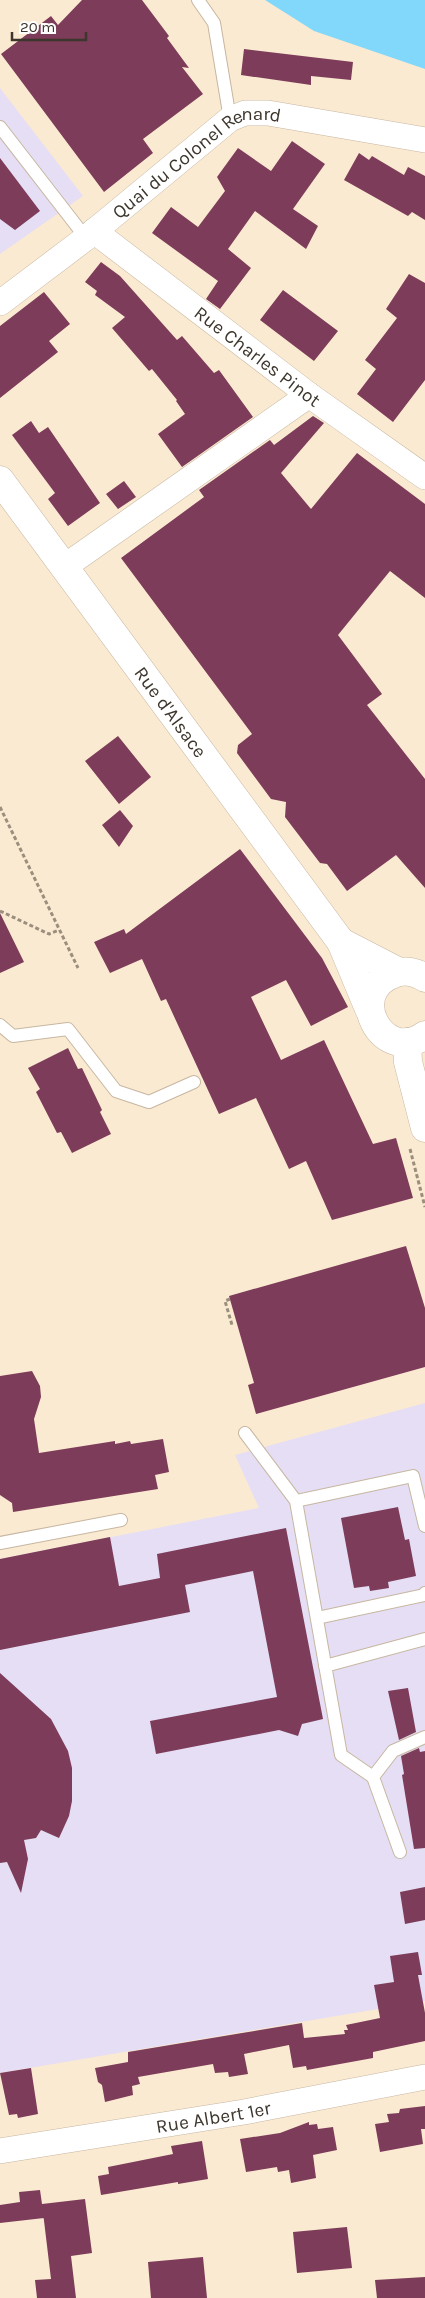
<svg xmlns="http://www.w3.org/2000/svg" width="425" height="2298" viewBox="0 0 425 2298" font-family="Karla,sans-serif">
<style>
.education{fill:#e5def4}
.water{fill:#82d8fa}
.building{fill:#7d3c59}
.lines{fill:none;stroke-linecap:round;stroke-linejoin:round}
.lane-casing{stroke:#c7b7a1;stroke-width:14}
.street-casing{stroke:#c7b7a1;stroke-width:26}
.primary-casing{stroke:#c7b7a1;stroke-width:29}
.path{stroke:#9a8e7d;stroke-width:3;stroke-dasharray:4 2.5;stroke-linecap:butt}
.lane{stroke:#fff;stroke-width:12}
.street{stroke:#fff;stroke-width:25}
.primary{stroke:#fff;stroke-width:28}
.labels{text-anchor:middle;stroke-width:5;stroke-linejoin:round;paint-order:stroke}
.street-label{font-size:19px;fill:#3d362d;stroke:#fff}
</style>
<rect width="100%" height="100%" fill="#fbead2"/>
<path class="education" d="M0,88L83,196L0,254Z
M425,1403V2001L0,2073V1559L259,1508L235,1455Z"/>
<path class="water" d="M265,0H425V69L314,31Z"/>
<path class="building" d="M82,0H142L169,36L167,38L189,68L182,67L203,94L143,139L153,153L104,192L1,54L51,16L58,25Z
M244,49L353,62L351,80L311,76V85L241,75Z
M292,141L325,164L293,209L318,226L306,249L255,211L228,249L251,268L220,309L206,299L218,281L152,233L171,207L198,227L225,191L217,177L238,148L271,171Z
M359,153L369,160L372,156L404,175L408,167L425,176V220L412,212L408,216L344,180Z
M0,158L40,211L15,230L0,219Z
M101,262L120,276L177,340L182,336L214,373L219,370L253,417L182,467L158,434L185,414L176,401L177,400L152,369L149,371L112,328L125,317L95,295L97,291L85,282Z
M409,274L425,283V380L393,422L357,394L376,369L365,360L397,318L386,309Z
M283,290L338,331L314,361L260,320Z
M44,292L70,324L49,341L58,352L0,398V326Z
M313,416L324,423L281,473L311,509L357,453L425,504V598L390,571L338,635L382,694L367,705L425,779V888L396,855L347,891L327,864L320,863L285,817L286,802L271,799L237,753L238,745L252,734L121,558L204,497L199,490L270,440L274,445Z
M31,421L39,433L48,427L100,503L68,526L48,499L55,493L12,435Z
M124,481L136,497L118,509L106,494Z
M118,736L151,777L119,804L85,761Z
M120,810L133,826L119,847L102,825Z
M240,849L322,958L348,1007L311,1026L286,980L251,997L281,1060L324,1040L373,1144L396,1138L413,1198L332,1220L306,1161L289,1169L256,1098L219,1114L166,999L161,1001L142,959L110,973L94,942L124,929L126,934Z
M0,913L24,962L0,973Z
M68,1048L78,1069L82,1068L102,1110L100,1112L111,1134L72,1153L61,1132L57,1133L36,1092L40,1089L28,1068Z
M406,1246L425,1308V1367L256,1414L248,1385L254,1383L229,1296Z
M32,1371L40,1386L41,1397L34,1419L39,1453L115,1441V1444L130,1441L131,1444L163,1439L169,1472L155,1475L158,1489L13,1512L12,1503L0,1495V1376Z
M398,1507L405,1540L409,1539L416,1576L388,1582L389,1588L370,1591L369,1586L354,1588L341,1518Z
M286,1528L323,1719L302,1724L298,1736L279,1730L156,1754L150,1721L277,1697L253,1571L185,1585L190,1612L0,1650V1559L110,1537L119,1586L160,1578L157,1554Z
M0,1673L51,1719L68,1751L72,1768V1801L69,1816L59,1838L41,1830L36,1838L24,1840L28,1859L21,1893L7,1862L0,1863Z
M408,1688L416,1732L399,1740L388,1691Z
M419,1748L420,1752L425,1751V1848L414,1849L402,1775L404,1774L401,1756Z
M425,1887V1920L405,1924L400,1892Z
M418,1952L422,1975H418L425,2013V2041L373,2052V2058L307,2070L306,2066L293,2068L289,2045L244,2054L248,2074L229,2077L228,2072L215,2073L213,2064L138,2077L140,2084L132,2086L133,2095L105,2102L102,2085L98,2082L95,2068L128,2062V2052L302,2023L304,2038L345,2034L344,2030H348L346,2025L380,2018L374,1985L394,1982L390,1956Z
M31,2068L38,2114L18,2118L17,2114L9,2115L0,2073Z
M425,2106V2129H421L423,2144L380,2152L375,2124L389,2122L387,2114L399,2113L400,2109Z
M309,2122V2125L317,2124L318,2129L333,2127L337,2150L313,2155L316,2178L291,2183L289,2170L278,2172L277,2167L246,2172L240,2139L280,2133Z
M202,2141L208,2179L178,2184V2182L101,2195L98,2176L109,2174L108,2167L173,2154L171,2146Z
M40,2190L44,2218L0,2223V2205L20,2202L19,2192Z
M85,2199L92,2253L71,2256L76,2298H37L35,2280L51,2279L42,2204Z
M347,2227L352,2268L297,2273L293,2232Z
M203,2257L207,2298H151L148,2262Z
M425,2277V2298H377L375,2280Z"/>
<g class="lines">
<defs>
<path id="lane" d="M198,0L214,23L230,119
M0,127L86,238
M0,1025L13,1036L68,1029L116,1091L149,1102L194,1082
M245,1433L296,1501L341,1755L373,1777L400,1852
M296,1501L413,1476L425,1526
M0,1543L121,1520
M317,1618L424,1595L425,1593
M325,1666L425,1639
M373,1777L393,1751L425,1737"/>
<g id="street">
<path id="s1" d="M94,231L309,395L425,477"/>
<path id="s2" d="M0,303L86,238L230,119L245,113H268L425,140"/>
<path d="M64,567L309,395"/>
<path id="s3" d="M0,2151L244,2112L425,2077"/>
</g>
<g id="primary">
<path id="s4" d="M0,480L341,942"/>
<path d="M425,978C417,972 405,970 396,973C342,991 383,1066 425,1035"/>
<path d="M369,1009L341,942L399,972"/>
<path d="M407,1042L408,1062L425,1128"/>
</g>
</defs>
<use href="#lane" class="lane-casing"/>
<use href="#street" class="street-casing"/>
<use href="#primary" class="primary-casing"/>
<path class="path" d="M0,807L78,968
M0,911L49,934L59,930
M410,1149L425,1207
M230,1299L225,1301L232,1325"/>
<use href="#lane" class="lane"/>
<use href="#street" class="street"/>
<use href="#primary" class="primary"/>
</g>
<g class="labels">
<g class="street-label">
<text dy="7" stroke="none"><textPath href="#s2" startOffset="246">Quai du Colonel Renard</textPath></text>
<text dy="7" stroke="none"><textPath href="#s1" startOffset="206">Rue Charles Pinot</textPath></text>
<text dy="7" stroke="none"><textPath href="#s4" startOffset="288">Rue d'Alsace</textPath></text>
<text dy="7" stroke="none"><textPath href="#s3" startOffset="216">Rue Albert 1er</textPath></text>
</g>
</g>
<path d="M12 32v8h74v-8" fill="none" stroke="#3d362d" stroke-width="2.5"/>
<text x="20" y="32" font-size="15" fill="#3d362d" stroke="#ffffff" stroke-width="4" paint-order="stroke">20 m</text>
</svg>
